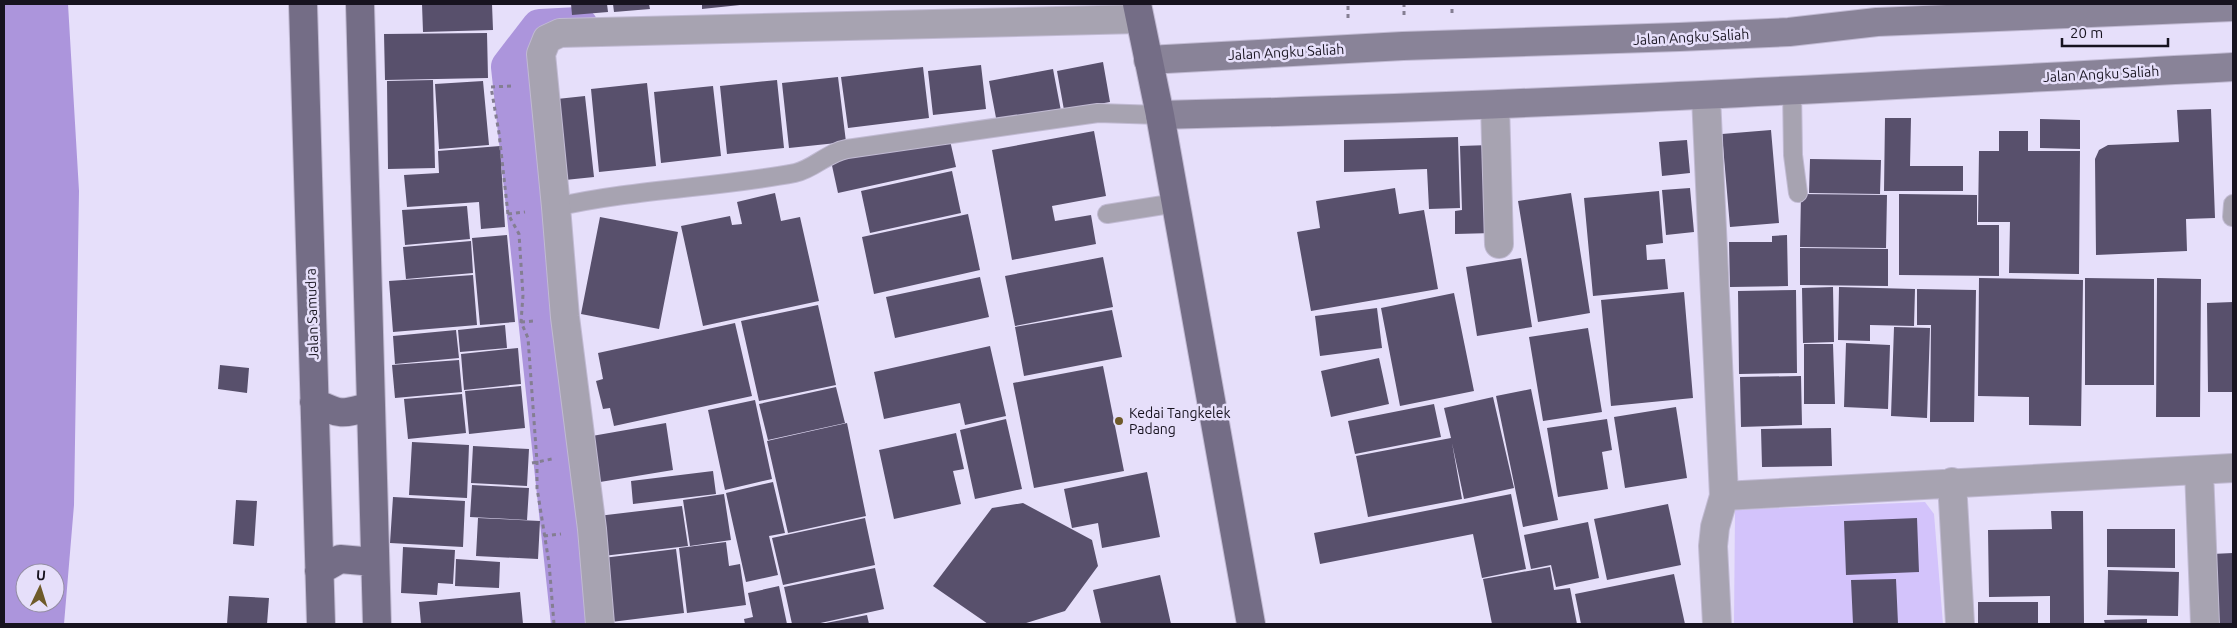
<svg xmlns="http://www.w3.org/2000/svg" width="2237" height="628" viewBox="0 0 2237 628" font-family="Ubuntu,sans-serif">
<style>
.green{fill:#d3c3fb}
.water{fill:#ac95dc;fill-rule:evenodd}
.lines{fill:none;stroke-linecap:round;stroke-linejoin:round}
.canal{stroke:#ac95dc;stroke-width:38}
.building{fill:#58506c}
.lane-casing{stroke:#c1bad3;stroke-width:20}
.street-casing{stroke:#c1bad3;stroke-width:30}
.secondary-casing{stroke:#c1bad3;stroke-width:30}
.primary-casing{stroke:#c1bad3;stroke-width:30}
.path{stroke:#847e92;stroke-width:3;stroke-dasharray:4 4;stroke-linecap:butt}
.lane{stroke:#a7a3b1;stroke-width:18}
.street{stroke:#a7a3b1;stroke-width:28}
.secondary{stroke:#898398;stroke-width:28}
.primary{stroke:#746d86;stroke-width:28}
.poi-dot{fill:#6e5a29;stroke:#e6dffa;stroke-width:2}
.labels{text-anchor:middle;stroke-width:5;stroke-linejoin:round;paint-order:stroke}
.street-label{font-size:14px;fill:#17131f;stroke:#e6dffa}
.poi-label{font-size:14px;fill:#17131f;stroke:#e6dffa;text-anchor:start}
</style>
<rect width="100%" height="100%" fill="#e6dffa"/>
<path class="green" d="M1925,502L1934,514L1943,624H1734L1735,510Z"/>
<path class="water" d="M4,4H68L79,191L74,505L64,624H4ZM25,573H55V603H25Z"/>
<g class="lines">
<path class="canal" d="M570,624L510,67L540,28L579,26"/>
</g>
<path class="building" d="M422,4H492L493,30L423,32Z
M571,4H607L608,12L572,15Z
M613,4H649L650,9L614,12Z
M702,4H740V5L702,9Z
M487,33L488,78L385,80L384,34Z
M1103,62L1110,102L1064,110L1057,71Z
M981,65L986,109L933,115L928,71Z
M923,67L929,118L848,128L841,77Z
M1053,69L1061,111L997,123L989,81Z
M838,77L846,142L789,148L782,83Z
M433,80L435,168L388,169L387,81Z
M777,80L784,148L727,154L720,86Z
M483,81L489,145L439,149L435,84Z
M647,83L656,166L599,172L591,89Z
M713,86L721,156L661,163L654,92Z
M585,96L594,177L565,180L557,99Z
M2211,109L2215,218L2186,219L2187,251L2096,255L2095,159L2099,150L2108,145L2179,142L2177,110Z
M1885,118H1911L1910,166H1963V191H1884Z
M2040,119L2080,120V149L2040,148Z
M1771,130L1779,223L1730,227L1722,134Z
M1094,131L1106,196L1052,206L1055,221L1091,215L1096,244L1012,260L992,150Z
M1999,131H2028V151H2080L2079,274L2009,273L2010,222H1978L1979,151H1999Z
M949,136L956,167L838,193L831,161Z
M1458,137L1460,208L1429,209L1427,169L1344,172V140Z
M1687,140L1690,173L1662,176L1659,142Z
M1490,145L1493,233L1455,234V211L1462,210L1460,146Z
M500,146L505,227L481,229L479,202L407,207L404,175L439,173L438,151Z
M1810,159L1881,160L1880,194L1809,193Z
M952,171L961,213L870,233L861,191Z
M1395,188L1399,214L1424,210L1438,289L1311,311L1297,232L1320,228L1316,201Z
M1690,188L1694,232L1666,235L1662,190Z
M1659,191L1663,243L1646,245L1647,260L1665,259L1668,289L1593,296L1584,198Z
M775,193L781,221L800,217L819,301L703,326L681,226L730,216L732,225L742,224L737,202Z
M1571,193L1590,313L1538,322L1518,201Z
M1801,194L1887,195L1886,248L1800,247Z
M1899,194L1977,195V225H1999V276L1899,275Z
M467,206L470,239L405,245L402,210Z
M968,214L980,270L874,294L862,237Z
M600,217L678,232L659,329L581,314Z
M507,235L515,322L480,325L472,238Z
M1787,235L1788,286L1730,287L1729,242H1772V236Z
M471,241L473,273L406,279L403,247Z
M1800,248L1888,249V286L1800,285Z
M1103,257L1113,307L1015,326L1005,276Z
M1521,258L1532,327L1477,336L1466,267Z
M473,275L477,325L393,332L389,281Z
M980,277L989,317L895,338L886,297Z
M1979,278L2083,280L2081,426L2029,425V397L1978,396Z
M2085,278L2154,279V385H2085Z
M2157,278L2201,279L2200,417H2156Z
M1833,287L1834,342L1803,343L1802,288Z
M1839,287L1915,289L1914,326L1870,325V341L1838,340Z
M1917,289L1976,290L1974,422H1930L1931,325H1917Z
M1796,290L1797,373L1739,374L1738,291Z
M1684,292L1693,398L1611,406L1601,300Z
M1454,293L1474,391L1400,406L1381,308Z
M2233,302V392H2208L2207,303Z
M818,305L836,385L759,401L741,321Z
M1377,308L1382,348L1320,356L1315,316Z
M1112,310L1122,357L1024,376L1015,327Z
M735,323L752,396L614,426L610,408L603,409L596,381L603,379L598,353Z
M505,325L507,348L460,352L458,330Z
M1894,327L1930,328L1927,418L1891,416Z
M1588,328L1602,412L1543,421L1529,337Z
M456,330L459,358L395,364L393,336Z
M1846,343L1890,345L1888,409L1844,407Z
M1804,344H1833L1835,404H1804Z
M990,346L1006,416L965,425L960,403L884,419L874,372Z
M518,348L521,384L464,390L461,354Z
M1379,358L1389,404L1331,417L1321,371Z
M459,360L462,392L395,398L392,365Z
M220,365L249,368L247,393L218,389Z
M1103,366L1124,471L1034,488L1013,383Z
M1801,376L1802,425L1741,427L1740,377Z
M521,386L525,428L469,434L465,391Z
M836,387L845,423L768,440L759,404Z
M1531,389L1558,520L1523,527L1496,396Z
M462,394L466,433L408,439L404,399Z
M1493,397L1514,488L1464,499L1452,443L1462,499L1368,517L1356,456L1451,438L1444,408Z
M755,400L772,479L725,490L708,410Z
M1434,404L1441,437L1355,454L1348,421Z
M1676,407L1687,478L1625,488L1614,417Z
M1006,419L1022,489L975,499L960,430Z
M1607,419L1612,450L1602,452L1608,489L1558,497L1547,428Z
M666,423L673,470L600,482L592,436Z
M847,423L866,516L788,533L767,441Z
M1831,428L1832,466L1762,467L1761,429Z
M956,433L964,469L953,471L961,504L894,519L879,450Z
M412,442L469,445L467,498L409,495Z
M473,446L529,449L527,486L471,483Z
M713,471L716,494L633,504L631,481Z
M1147,472L1160,537L1102,548L1098,523L1072,528L1064,489Z
M773,482L785,533L769,536L778,575L746,582L726,493Z
M472,485L529,488L527,520L470,517Z
M724,494L731,540L690,546L683,500Z
M1511,494L1526,569L1482,578L1473,534L1320,564L1314,533Z
M393,497L465,501L463,547L390,543Z
M236,500L257,501L254,546L233,544Z
M1023,503L1092,540L1098,566L1065,611L1023,624H988L933,586L992,508Z
M1668,504L1681,565L1607,580L1594,519Z
M682,506L688,546L603,556L598,516Z
M2051,511H2083L2084,624H2050V596L1989,597L1988,530L2052,529Z
M478,518L540,521L538,559L476,556Z
M865,518L875,565L783,585L772,538Z
M1917,518L1919,572L1846,575L1844,521Z
M1588,522L1599,578L1556,587L1551,565L1531,569L1524,535Z
M2107,529H2175V568L2107,567Z
M726,542L729,566L740,564L746,605L687,613L679,548Z
M403,547L455,550L453,584L438,583L437,595L401,593Z
M676,549L684,613L611,622L603,558Z
M2233,553V624H2212V554Z
M456,559L500,562L499,588L455,586Z
M1550,567L1554,590L1570,588L1577,624H1492L1483,579Z
M875,568L884,609L816,624H792L784,587Z
M2108,570L2179,572L2178,616L2107,615Z
M1674,574L1685,624H1581L1575,594Z
M1160,575L1171,624H1101L1093,590Z
M1896,579L1898,624H1853L1851,580Z
M779,586L787,624H745L744,619L753,617L748,593Z
M520,592L523,624H421L419,602Z
M229,596L269,598L267,624H227Z
M1978,602H2038V624H1978Z
M867,615L869,624H826V623Z
M2147,619V624H2105L2104,620Z"/>
<g class="lines">
<defs>
<path id="lane" d="M1792,90L1793,155L1798,193
M556,207C635,189 716,188 795,173C814,169 828,152 847,149L1098,113L1160,115
M1107,214L1176,203
M2232,217L2233,204"/>
<path id="street" d="M1706,96L1724,496L1715,527L1713,546L1717,624
M1495,105L1499,244
M2199,470L2205,624
M1952,482L1960,624
M1724,496L2233,468
M600,624L592,529L565,317L556,207L541,54L547,39L560,33L1139,19"/>
<path id="secondary" d="M1148,60L1403,46L1679,37L1789,32L1877,22L2233,7
M1160,115C1518,107 1876,86 2233,67"/>
<path id="primary" d="M303,4L321,624
M360,4L377,624
M1137,4L1160,115L1251,624
M314,402C341,415 341,415 370,406
M319,571L340,559L374,562"/>
</defs>
<use href="#lane" class="lane-casing"/>
<use href="#street" class="street-casing"/>
<use href="#secondary" class="secondary-casing"/>
<use href="#primary" class="primary-casing"/>
<path class="path" d="M1452,13V4
M1404,15V4
M1348,18V4
M511,86L491,87L499,133L508,214L519,234L523,295L521,322L528,338L537,462V488L549,563L554,624
M508,214L525,212
M521,322L534,321
M532,463L552,459
M544,536L561,534"/>
<use href="#lane" class="lane"/>
<use href="#street" class="street"/>
<use href="#secondary" class="secondary"/>
<use href="#primary" class="primary"/>
</g>
<circle class="poi-dot" cx="1119" cy="421" r="5"/>
<g class="labels">
<g class="street-label">
<text transform="translate(1691 37) rotate(-3)" y="5">Jalan Angku Saliah</text>
<text transform="translate(1286 52) rotate(-3)" y="5">Jalan Angku Saliah</text>
<text transform="translate(2101 74) rotate(-3)" y="5">Jalan Angku Saliah</text>
<text transform="translate(312 314) rotate(-92)" y="5">Jalan Samudra</text>
</g>
<g class="poi-label">
<text x="1129" y="418">Kedai Tangkelek<tspan x="1129" dy="16">Padang</tspan></text>
</g>
</g>
<rect width="2237" height="628" fill="none" stroke="#17131f" stroke-width="10"/>
<g transform="translate(40 588) rotate(4)"><circle r="24" fill="#e6dffa" stroke="#938da2"/>
<path d="M0-4L9 19L0 12L-9 19Z" fill="#6e5a29"/>
<text y="-8" font-size="14" font-weight="bold" text-anchor="middle" fill="#17131f">U</text>
</g>
<path d="M2062 38v8h106v-8" fill="none" stroke="#17131f" stroke-width="2.5"/>
<text x="2070" y="38" font-size="15" fill="#17131f" stroke="#e6dffa" stroke-width="4" paint-order="stroke">20 m</text>
</svg>
